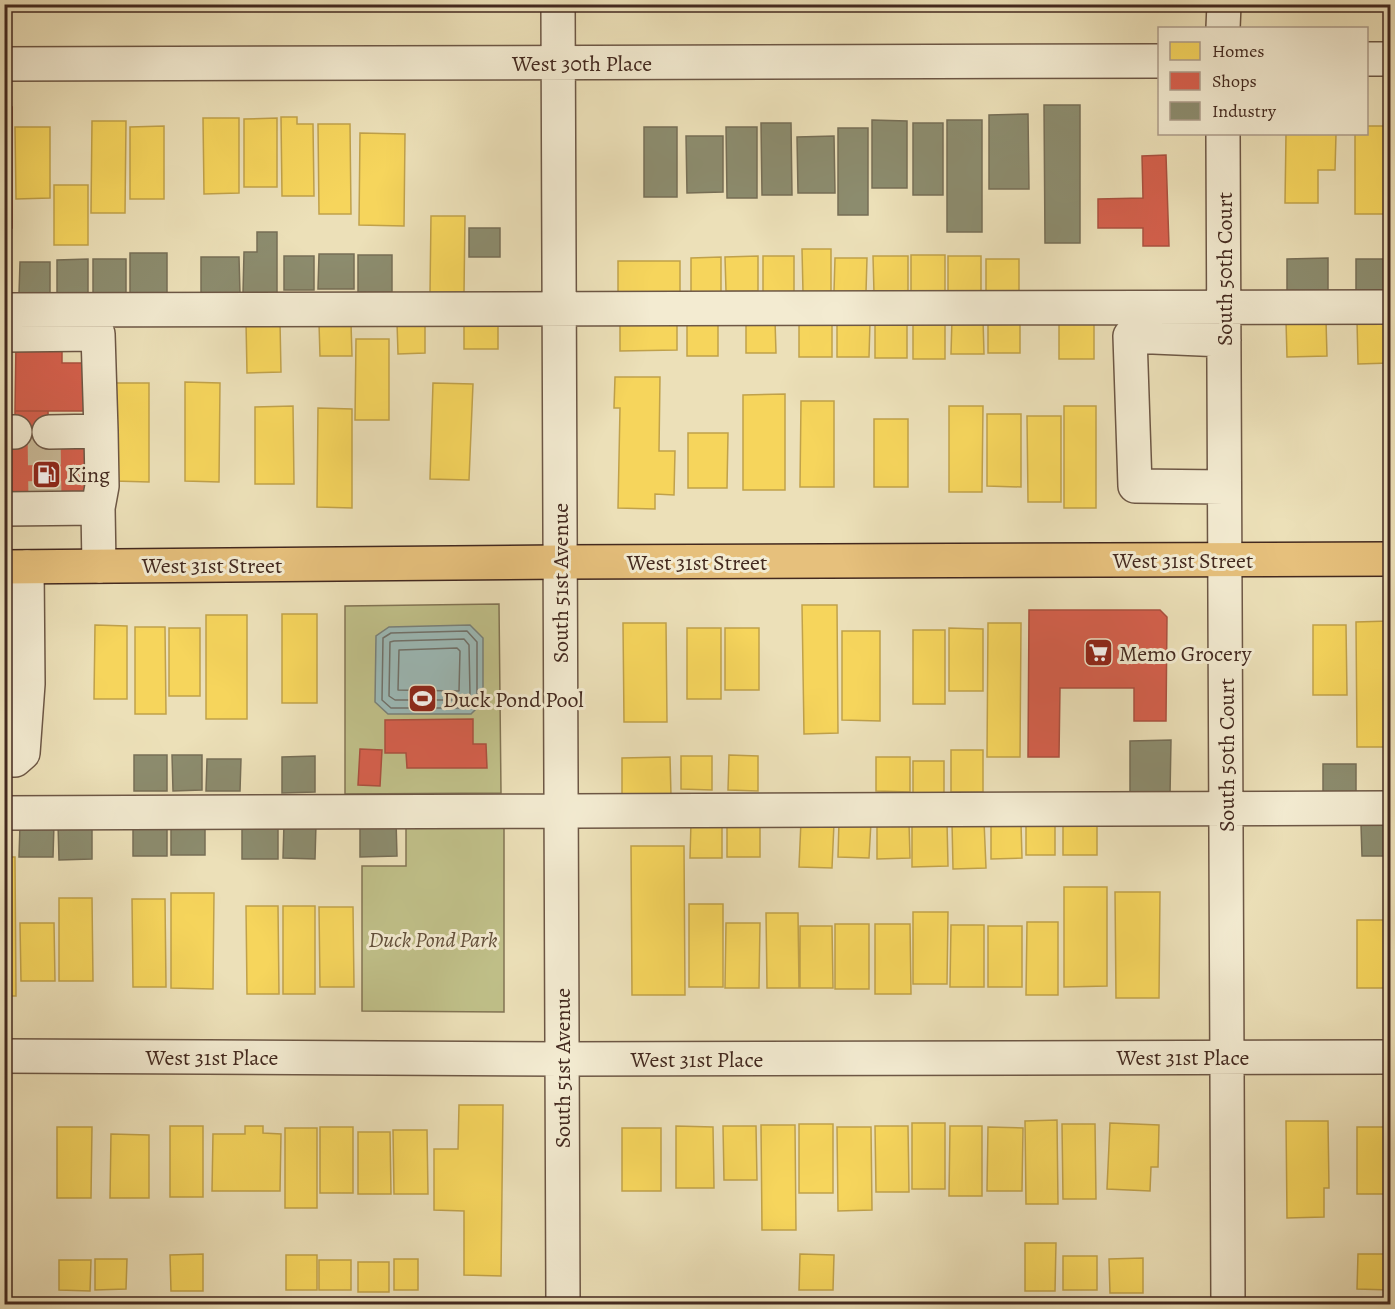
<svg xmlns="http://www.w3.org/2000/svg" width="1395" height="1309" viewBox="0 0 1395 1309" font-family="Alegreya,serif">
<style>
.green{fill:#c0c089;stroke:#827454;stroke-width:1.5}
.water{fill:#9cbbb9;stroke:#78817b;stroke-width:1.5}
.homes{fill:#f6d55c;stroke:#c0a14a;stroke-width:1.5}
.shops{fill:#d6604d;stroke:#aa503f;stroke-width:1.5}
.industry{fill:#8c8c6e;stroke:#766e56;stroke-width:1.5}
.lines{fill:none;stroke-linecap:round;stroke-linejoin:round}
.shore{stroke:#70726c;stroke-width:1.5}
.minor-tunnel{stroke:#cabb99;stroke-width:33;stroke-dasharray:33 16;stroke-linecap:butt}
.minor-casing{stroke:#6d5745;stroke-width:36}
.major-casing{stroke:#43291f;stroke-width:36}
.minor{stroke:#f3ebd1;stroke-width:33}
.major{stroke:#e6c07c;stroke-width:33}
.labels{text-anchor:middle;stroke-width:6;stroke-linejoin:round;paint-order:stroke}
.street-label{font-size:22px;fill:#43291f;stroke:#f3ebd1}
.poi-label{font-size:22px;fill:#43291f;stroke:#f3ebd1;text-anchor:start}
.park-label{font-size:22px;font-style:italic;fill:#624f3a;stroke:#f3ebd1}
</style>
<rect width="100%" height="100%" fill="#ece0b8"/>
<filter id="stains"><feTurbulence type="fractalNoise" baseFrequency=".00333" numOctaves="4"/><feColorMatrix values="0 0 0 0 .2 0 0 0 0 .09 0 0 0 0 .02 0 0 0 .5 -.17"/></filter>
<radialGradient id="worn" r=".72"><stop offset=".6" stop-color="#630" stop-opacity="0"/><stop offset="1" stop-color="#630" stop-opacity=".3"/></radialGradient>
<path class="green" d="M499,604L501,793L345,794V606Z
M406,822H504V1012L362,1011V866H406Z"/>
<path class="water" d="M470,625L483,638V702L471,714H388L375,702L376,636L389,627Z"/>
<path class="homes" d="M168,4H200V7L168,8Z
M466,4H500V6L466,7Z
M281,117H297V124H313L314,196H282Z
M203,118H239V193L204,194Z
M277,118V187H244V119Z
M92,121H126L125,213H91Z
M318,124H350L351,214H319Z
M164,126V199H130V127Z
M1366,126H1389L1388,214H1355V134H1366Z
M15,127H50V198L16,199Z
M360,133L405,134L404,226L359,225Z
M1286,134H1336L1335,170H1318V203H1285Z
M54,185H88V245H54Z
M431,216H465L464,293H430Z
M802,249H831V292H803Z
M911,255H945V293H911Z
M758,256V291H726L725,257Z
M763,256H794V293H763Z
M873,256H908V293H874Z
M948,256H981V293H948Z
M721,257V292L691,293V258Z
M835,258H867L866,292H834Z
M986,259H1019V294H986Z
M618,261H680V292H618Z
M677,318V350L620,351V319Z
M988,318H1020V353H988Z
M952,319H983L984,354H951Z
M746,320H775L776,353H746Z
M1059,320H1094V359H1059Z
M1326,320L1327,356L1287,357L1286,321Z
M425,321V353L398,354L397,322Z
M464,321H498V349H464Z
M1357,321H1390V363L1358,364Z
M246,322H280L281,372L247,373Z
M799,322H832V357H799Z
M837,322H870L869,357H837Z
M319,323H351L352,356H320Z
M875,323H907V358H875Z
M687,324H718V356H687Z
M913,324H945V359H913Z
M356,339H389V420H355Z
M615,377H660L659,451H675L674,495L655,494V509L618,508L620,408H614Z
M185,382L220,383L219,482L185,481Z
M115,383H149V482L114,481Z
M433,383L473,384L469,480L430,479Z
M785,394V490H743V395Z
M801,401H834V487H800Z
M293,406L294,484H255V407Z
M949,406H983L982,492H949Z
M1064,406H1096V508H1064Z
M318,408L352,409V508L317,507Z
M987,414H1021V487L987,486Z
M1027,416H1061V502H1028Z
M874,419H908V487H874Z
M688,433H728L727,488H688Z
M802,605H837L838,733L804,734Z
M282,614H317V703H282Z
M206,615H247V719H206Z
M1389,621L1390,747H1357L1356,622Z
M623,623H666L667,722H624Z
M988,623H1021L1020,757H987Z
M95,625L127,626V699H94Z
M1313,625H1346L1347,695H1313Z
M135,627H165L166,714H135Z
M169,628H200V696H169Z
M687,628H721V699H687Z
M725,628H759V690H725Z
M949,628L983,629V691H949Z
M913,630H945V704H913Z
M842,631H880V721L842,720Z
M951,750H983V792H951Z
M729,755L758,756V791L728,790Z
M681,756H712V790L681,789Z
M670,757L671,796H622V758Z
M876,757H910V792L876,791Z
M913,761H944V794H913Z
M801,821L834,823L832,868L799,867Z
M839,821L871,822L869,858L838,857Z
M984,821L986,868L953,869L952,823Z
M1063,821H1097V855H1063Z
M691,822H722V858H690Z
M727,822H760V857H727Z
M947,822L948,866L912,867V823Z
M1026,822H1055V855H1026Z
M877,823H909L910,858L877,859Z
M1021,823L1022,858L991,859V824Z
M631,846H684L685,995H632Z
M4,857H15L16,996H4Z
M1064,887H1107V986L1064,987Z
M1115,892H1160L1159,998H1116Z
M171,893H214L213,989L171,988Z
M59,898H92L93,981H59Z
M132,899H165L166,987H133Z
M689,904H723V987H689Z
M246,906H278L279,994H247Z
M283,906H315V994H283Z
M319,907H353L354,987H320Z
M913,912H948L947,984H913Z
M766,913H798L799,988H767Z
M1357,920H1389V988H1357Z
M1027,922H1058V995H1026Z
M20,923H54L55,981H21Z
M726,923H760L759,988H725Z
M835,924H869V989H835Z
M875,924H910L911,994H875Z
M951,925H984V987H950Z
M800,926H832L833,988H800Z
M988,926H1022V987H988Z
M459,1105H503L501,1276L464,1275V1211L434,1210V1149H458Z
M1057,1120L1058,1204H1026L1025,1121Z
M1286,1121H1328L1329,1188H1324V1217L1287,1218Z
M912,1123H945V1189H912Z
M1110,1123L1159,1125L1158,1167H1151L1150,1191L1107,1189Z
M799,1124H833V1193H799Z
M1062,1124H1095L1096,1199H1063Z
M761,1125H795L796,1230H762Z
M170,1126H203V1197H170Z
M245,1126H263V1133L281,1134L280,1191H212L213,1134H245Z
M676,1126L713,1127L714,1188H676Z
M723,1126H756L757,1180H724Z
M875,1126H908L909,1192H876Z
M950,1126H982V1196H949Z
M57,1127H92L91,1198H57Z
M320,1127H353V1193H320Z
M837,1127H871L872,1210L838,1211Z
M988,1127L1023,1128L1022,1191H987Z
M1357,1127H1389V1194H1357Z
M285,1128H317V1208H285Z
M622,1128H661V1191H622Z
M393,1130H427L428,1194H394Z
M358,1132H390L391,1194H358Z
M111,1134L149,1135V1198H110Z
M1025,1243H1056L1055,1291H1025Z
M203,1254V1291H171L170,1255Z
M800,1254L834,1255L833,1290H799Z
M1358,1254H1390V1290L1357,1289Z
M286,1255H317V1290H286Z
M1063,1256H1097V1290H1063Z
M1143,1258V1293H1110L1109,1259Z
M95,1259H127L126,1289L95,1290Z
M394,1259H418V1290H394Z
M59,1260H91L90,1291L59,1290Z
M319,1260H351V1290H319Z
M358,1262H389V1292H358Z"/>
<path class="shops" d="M4,107H12V228H4Z
M1166,155L1169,246H1143V228H1098V199L1143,198L1142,156Z
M16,342H62V363H93V411H15Z
M15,411H48L49,447L87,448V501H4V447H15Z
M4,609H15L14,681H4Z
M1029,610H1160L1167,617L1166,721H1134V688H1060L1059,757H1028Z
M473,719V744H486L487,768H407L406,753H385V720Z
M360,749L382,750L380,786L358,785Z"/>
<path class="industry" d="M1044,105H1080V243H1045Z
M1028,114L1029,189H989V115Z
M872,120L907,121V188H872Z
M947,120H982V232H947Z
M761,123H791L792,195H762Z
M913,123H943V195H913Z
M644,127H677V197H644Z
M726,127H757V198H727Z
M838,128H868V215H838Z
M686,136H723V192L687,193Z
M834,136L835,193H798L797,137Z
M469,228H500V257H469Z
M257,232H277V293H243L244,252H257Z
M130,253H167V294H130Z
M319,254H354V289H318Z
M358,255H392V292H358Z
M284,256H314V290H284Z
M201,257H239L240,293H201Z
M1328,258V294L1287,295V259Z
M88,259V295H57V260Z
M93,259H126V294H93Z
M1356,259H1389V293H1356Z
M20,262H50V294H19Z
M1171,740L1170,795L1130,794V741Z
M134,755H167V791H134Z
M172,755H202V790L173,791Z
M315,756V792L282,793V757Z
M207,759H241L240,791H206Z
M1323,764H1356V796H1323Z
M360,820H396L397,856L360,857Z
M92,823V859L59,860L58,824Z
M133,823H167V856H133Z
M171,823H205V855H171Z
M242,823H278V859H242Z
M284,823L316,824L315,859L283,858Z
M20,824H54L53,857H19Z
M1361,825H1390V856H1362Z"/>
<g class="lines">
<path class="shore" d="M467,631L477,642V698L469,708H391L382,700L383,638L391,633Z
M464,639L469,645L470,695L466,700H395L389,696L390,642L394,641Z
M457,648L460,651L459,691L398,690L399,650Z"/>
<path class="minor-tunnel" d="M44,432L45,501"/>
<defs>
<path id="minor" d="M558,4L563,1304
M1223,28L1224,4
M1366,59H1390
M4,64L1160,61
M1223,134L1228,1304
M4,310L1390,307
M4,335L98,334L101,431
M1224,340L1130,336L1135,486L1224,487
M4,432H15
M49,432L101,431L102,486L98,508L99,566
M4,509L98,508
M4,760H15L23,753L28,684L27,567
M4,813L1390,808
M4,1056L562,1059L1390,1057"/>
<path id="major" d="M4,567L560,562L1390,559"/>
</defs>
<use href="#minor" class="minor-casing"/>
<use href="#major" class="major-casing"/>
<use href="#minor" class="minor"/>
<use href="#major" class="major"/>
</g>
<defs>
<symbol id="fuel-square" viewBox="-11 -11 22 22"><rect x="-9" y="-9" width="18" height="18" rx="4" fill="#8f2418" stroke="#f3ebd1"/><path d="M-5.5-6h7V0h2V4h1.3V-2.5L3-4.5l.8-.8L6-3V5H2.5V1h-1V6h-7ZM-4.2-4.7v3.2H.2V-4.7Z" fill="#fff"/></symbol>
<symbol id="supermarket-square" viewBox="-11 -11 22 22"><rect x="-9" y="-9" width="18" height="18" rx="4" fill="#8f2418" stroke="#f3ebd1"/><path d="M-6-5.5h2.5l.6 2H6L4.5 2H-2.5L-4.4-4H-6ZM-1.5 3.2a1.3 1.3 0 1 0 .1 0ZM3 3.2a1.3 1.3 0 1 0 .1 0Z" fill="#fff"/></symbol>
<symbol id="stadium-square" viewBox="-11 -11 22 22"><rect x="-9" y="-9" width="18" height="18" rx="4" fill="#8f2418" stroke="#f3ebd1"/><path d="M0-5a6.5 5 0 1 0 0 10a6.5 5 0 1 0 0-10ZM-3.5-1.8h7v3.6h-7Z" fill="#fff"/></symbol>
</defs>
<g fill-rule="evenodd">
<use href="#fuel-square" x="30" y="458" width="33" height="33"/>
<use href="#supermarket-square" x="1082" y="636" width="33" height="33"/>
<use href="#stadium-square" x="406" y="682" width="33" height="33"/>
</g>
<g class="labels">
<g class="street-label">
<text x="582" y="71">West 30th Place</text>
<text transform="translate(1224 269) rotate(-90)" y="8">South 50th Court</text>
<text x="1183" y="568">West 31st Street</text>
<text x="697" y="570">West 31st Street</text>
<text x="212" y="573">West 31st Street</text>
<text transform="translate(560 583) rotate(-90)" y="8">South 51st Avenue</text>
<text transform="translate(1226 755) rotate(-90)" y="8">South 50th Court</text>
<text x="212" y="1065">West 31st Place</text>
<text x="1183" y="1065">West 31st Place</text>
<text x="697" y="1067">West 31st Place</text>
<text transform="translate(562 1068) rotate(-90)" y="8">South 51st Avenue</text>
</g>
<g class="poi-label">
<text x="67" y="482">King</text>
<text x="1119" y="661">Memo Grocery</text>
<text x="443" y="707">Duck Pond Pool</text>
</g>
<g class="park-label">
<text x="433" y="947">Duck Pond Park</text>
</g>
</g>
<rect width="1395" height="1309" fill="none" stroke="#ece0b8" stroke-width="24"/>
<rect x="6" y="6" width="1383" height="1297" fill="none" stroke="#43291f" stroke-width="3"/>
<rect x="12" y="12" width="1371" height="1285" fill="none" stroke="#43291f" stroke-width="1.5"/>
<rect x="1158" y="27" width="210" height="108" fill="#f3ebd1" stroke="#ad9d8a" stroke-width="1.5"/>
<rect x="1170" y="42" width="30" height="18" fill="#f6d55c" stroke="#ad9d8a" stroke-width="1.5"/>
<text x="1212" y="57" font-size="18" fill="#43291f">Homes</text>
<rect x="1170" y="72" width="30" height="18" fill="#d6604d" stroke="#ad9d8a" stroke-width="1.5"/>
<text x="1212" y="87" font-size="18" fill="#43291f">Shops</text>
<rect x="1170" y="102" width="30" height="18" fill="#8c8c6e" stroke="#ad9d8a" stroke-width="1.5"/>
<text x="1212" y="117" font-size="18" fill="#43291f">Industry</text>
<rect width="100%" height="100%" filter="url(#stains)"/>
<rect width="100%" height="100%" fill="url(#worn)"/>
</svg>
